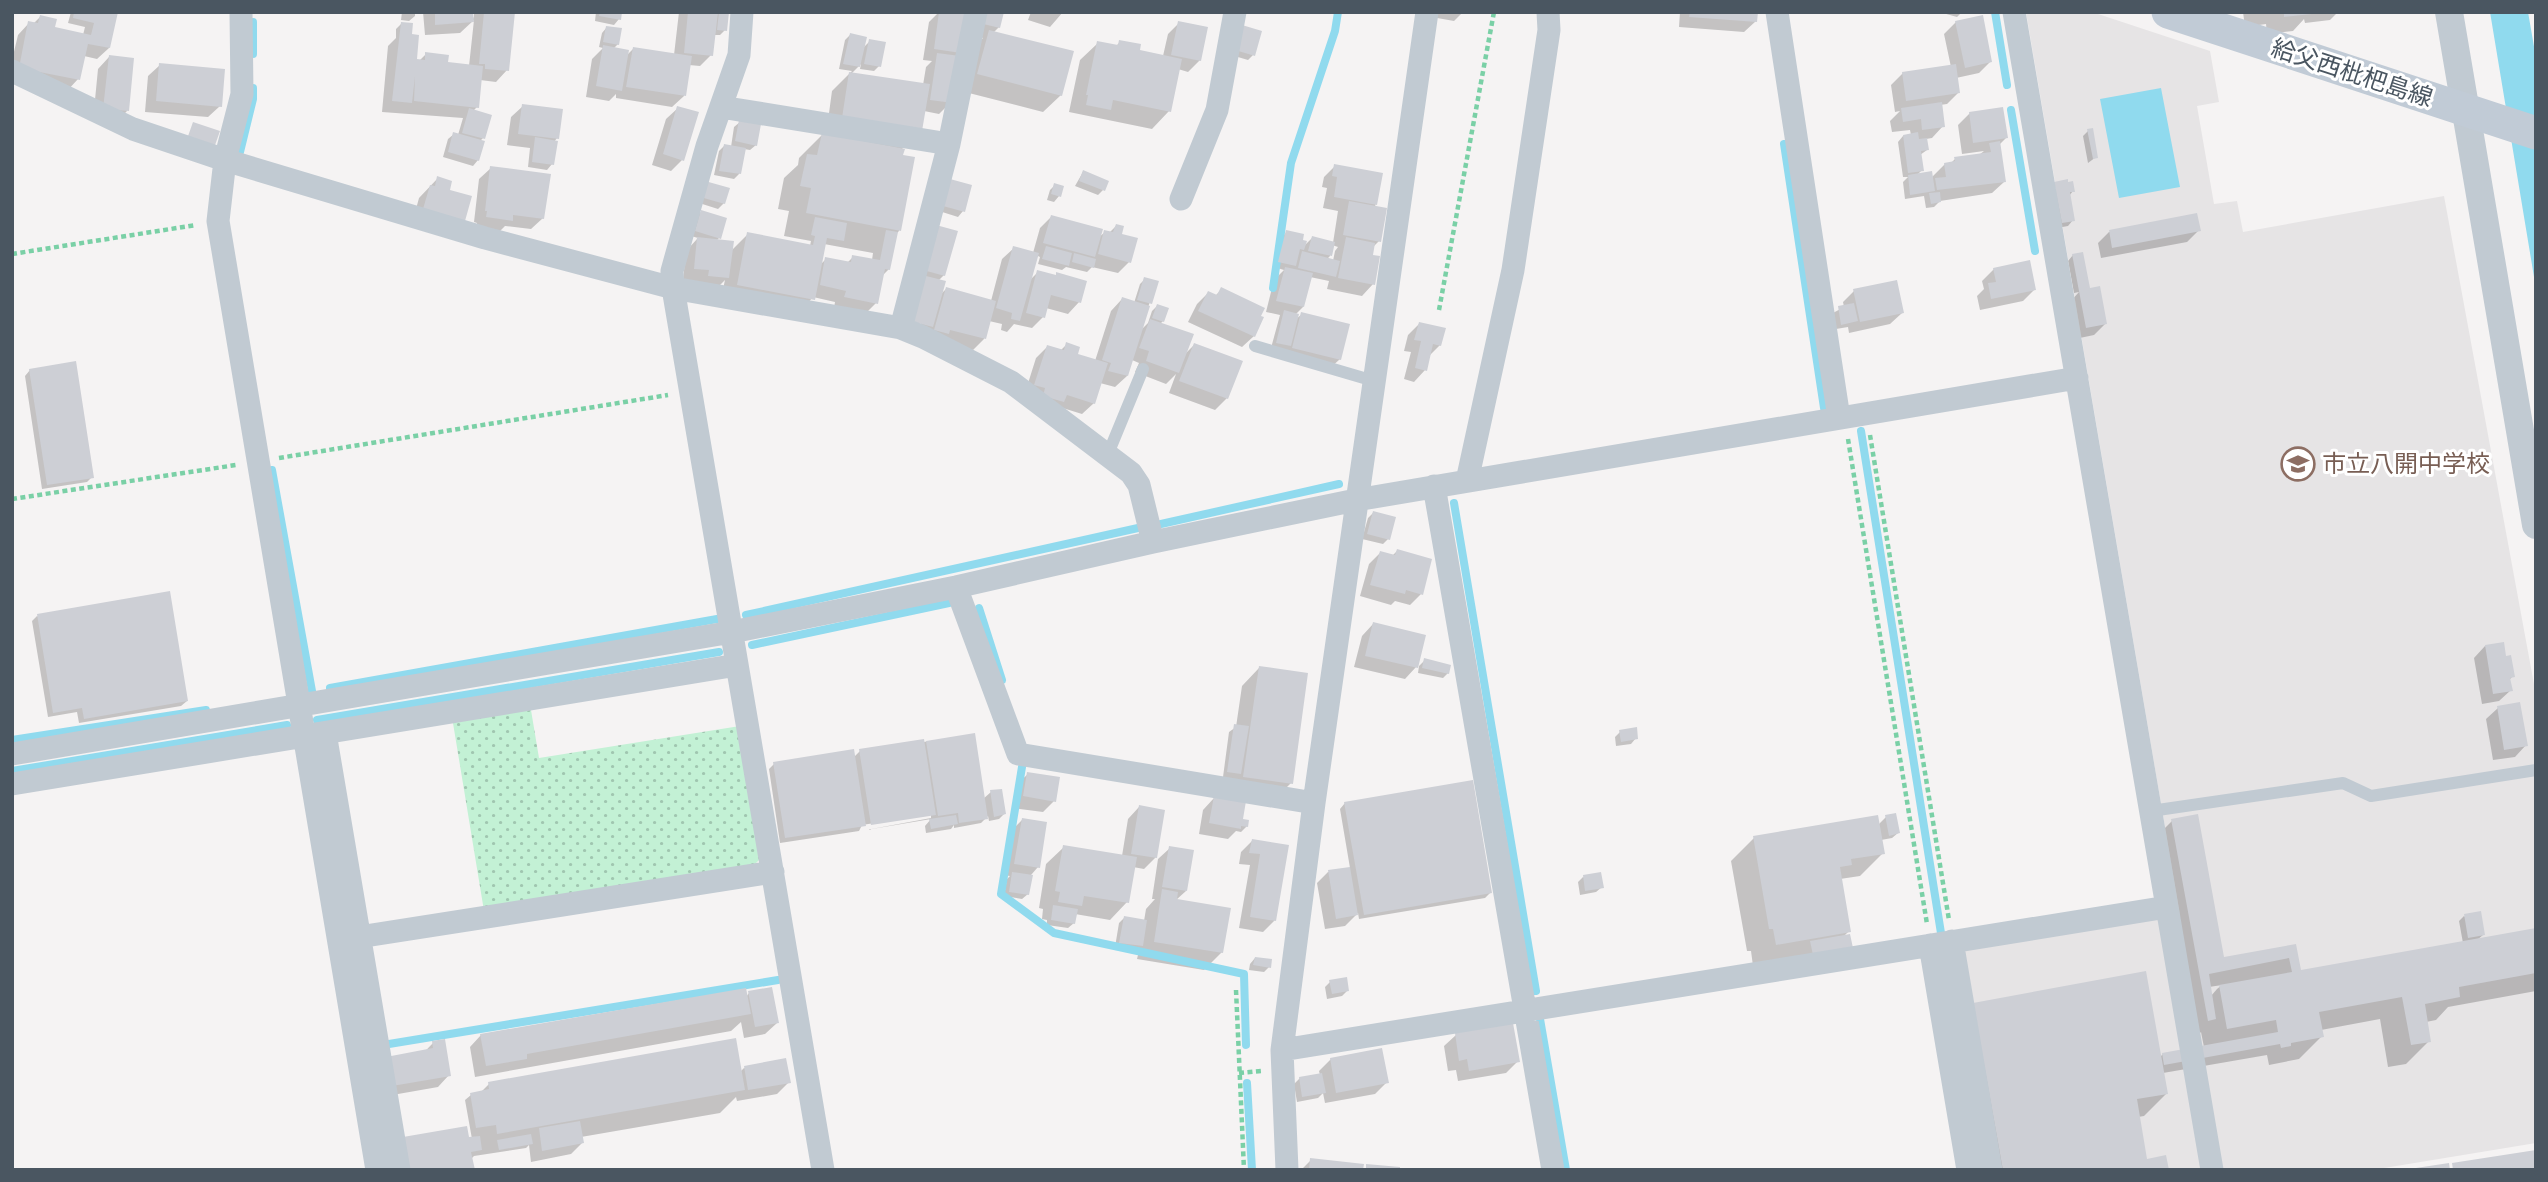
<svg xmlns="http://www.w3.org/2000/svg" width="2548" height="1182" viewBox="0 0 2548 1182" font-family="'Exo 2','Noto Sans JP',sans-serif">
<style>
.education{fill:#e6e4e5}
.grass{fill:url(#grass-dots)}
.water{fill:#90daee}
.shadow{fill:#0003;fill-rule:evenodd}
.lines{fill:none;stroke-linecap:round;stroke-linejoin:round}
.stream{stroke:#90daee;stroke-width:8}
.building{fill:#cdcfd5}
.path{stroke:#7ad0a6;stroke-width:4.5;stroke-dasharray:5 3.5;stroke-linecap:butt}
.service{stroke:#c1cad2;stroke-width:12}
.minor{stroke:#c1cad2;stroke-width:23}
.tertiary{stroke:#c1cad2;stroke-width:28}
.secondary{stroke:#c1cbd6;stroke-width:33}
.labels{text-anchor:middle;stroke-width:6;stroke-linejoin:round;paint-order:stroke}
.street-label{font-size:24px;fill:#4a5661;stroke:#fff}
.education-label{font-size:24px;fill:#785e54;stroke:#fff;text-anchor:start}
</style>
<defs>
<pattern id="grass-dots" width="8" height="8" patternUnits="userSpaceOnUse" patternTransform="scale(1.75)"><rect width="8" height="8" fill="#c3f1d5"/><path d="M2 2h.1M6 6h.1" fill="none" stroke="#a0c6b0" stroke-width="1.8" stroke-linecap="round"/></pattern>
</defs>
<rect width="100%" height="100%" fill="#f5f3f3"/>
<path class="education" d="M2026,12H2092L2210,51L2219,102L2197,106L2214,204L2237,201L2243,232L2444,196L2536,695V1143L2372,1170H1995L1958,951L2180,915Z"/>
<path class="grass" d="M530,704L539,758L740,726L762,857L751,868L484,911L452,717Z"/>
<path class="water" d="M2490,12H2528L2536,58V289Z
M2161,88L2180,187L2119,198L2100,99Z"/>
<path class="shadow" d="M71,12H116L109,48L97,59L84,56L78,79L67,91L12,60L18,35L29,23L33,24L40,17L53,28L83,35L85,27L68,23Z
M402,12H415V16L409,21L401,20Z
M423,12H471L474,19V12H513L507,70L496,82L480,80L477,107L473,111L483,138L480,141L478,160L473,166L443,157L448,139L454,134L458,135L463,118L382,112L388,46L396,38V29L401,24L411,32L415,61H419L426,54L447,64L469,66L474,20L460,33L425,35Z
M596,12H621L619,19L614,25L595,21Z
M679,12H727L725,30L720,35H713L711,55L700,66L689,65L684,96L672,107L616,98V94L609,101L586,97L592,59L603,48L599,47L602,33L607,27L618,44L613,49L626,56L633,49L674,55Z
M939,12L965,14L951,102L939,114L924,111L921,130L901,150L899,231L895,235L889,269L882,276L876,303L865,314L834,308L835,302L813,297L796,316L720,302L725,280L716,289L683,280L686,251L698,238L691,236L696,218L701,212L719,238L716,241L731,251L748,234L810,246L811,241L784,236L789,211L778,209L784,178L798,165L799,158L822,135H826L832,91L852,71L839,69L845,40L850,35L862,49L870,41L879,66L874,71L860,69L861,64L851,74L923,85L926,67L932,61L923,60L929,22ZM824,244L873,253L872,260L853,257L847,263L826,259L820,265Z
M974,12L999,27L993,33L1061,95L1043,112L961,91L972,49L983,38L969,34Z
M1031,12H1063L1050,27L1028,20Z
M1427,12H1463L1454,21L1426,16Z
M1680,12H1756V21L1744,32L1679,27Z
M1939,12H1962L1957,17Z
M2243,12H2338L2330,20L2305,23L2304,19L2293,31L2267,34L2266,24L2245,27Z
M1956,22L1990,62L1979,73L1956,78L1958,93L1947,104L1940,105L1943,126L1932,138L1926,139L1927,150L1920,155L1922,170L1917,175L1931,178L1945,164L1951,163L1955,159L1979,155L1984,151L1962,154L1958,125L1970,113L2006,138L1999,145L2004,182L1992,193L1940,201L1934,207L1926,208L1924,196L1905,199L1903,182L1908,177H1903L1898,142L1903,136L1911,135L1910,130L1892,132L1890,121L1900,111L1895,112L1891,85L1903,73L1951,67L1944,34Z
M1179,23L1200,60L1188,72L1178,69L1169,111L1152,129L1069,112L1080,60L1098,43L1115,47L1120,42L1138,51L1163,56L1168,34Z
M1237,32L1253,55L1248,60L1231,55Z
M109,57L127,111L116,122L93,120L98,69Z
M160,65L220,106L208,117L145,112L148,76Z
M523,106L557,138L554,142L552,164L547,170L528,167L530,148L507,145L511,117Z
M678,108L682,160L671,171L652,165L666,119Z
M740,122L756,145L750,150L744,149L739,174L734,179L714,175L719,151L724,146L731,147L734,127Z
M2088,131L2096,157L2088,163L2083,136Z
M1335,166L1381,174L1375,207L1379,241L1373,247V284L1362,296L1327,289L1329,281L1310,277L1303,307L1295,315V320L1302,314L1340,359L1328,370L1271,348L1280,315L1266,312L1274,280L1284,270L1274,267L1282,237L1287,232L1303,247L1312,238L1333,243L1338,211L1323,208L1327,188L1322,187L1324,177ZM1332,245L1338,247L1335,251L1333,261L1327,259L1330,256Z
M491,168L543,218L531,229L505,226L499,232L476,228L477,223L474,222L479,179Z
M1083,172L1103,190L1098,195L1075,186Z
M438,178L447,191L413,220L419,198Z
M1055,185L1059,196L1054,202L1047,200L1050,190Z
M946,187L963,211L958,217L939,211Z
M700,188L724,203L718,209L696,202Z
M2050,189L2073,191L2069,196L2073,220L2068,226L2057,228Z
M1051,217L1098,238L1105,232L1109,233L1116,226L1129,262L1118,273L1092,267L1087,272L1066,267L1062,270L1038,264L1040,257L1036,255L1029,281L1038,272L1079,302L1068,314L1046,308L1043,317L1032,328L1014,324L1007,332L1001,330L1002,324L989,321L984,339L973,350L920,338L925,238L944,275L938,281L940,295L946,289L991,301L1002,259L1014,248L1033,253L1040,228Z
M2199,230L2187,242L2101,258L2098,243L2109,232Z
M2073,255L2105,324L2094,335L2075,339L2069,303L2079,292L2074,293L2068,261Z
M1994,269L2034,290L2023,301L1980,310L1977,296L1984,289L1982,281Z
M1145,279L1156,282L1141,330L1148,323L1152,311L1157,306L1163,321L1160,324L1185,354L1194,345L1227,398L1215,410L1169,393L1176,374L1166,384L1135,372L1139,363L1132,360L1127,376L1115,387L1100,383L1094,403L1082,414L1024,396L1036,358L1047,347L1060,351L1067,344L1076,355L1095,361L1111,311L1122,299L1134,303L1140,284Z
M1222,289L1259,316L1254,336L1242,347L1188,322L1197,304L1208,293L1215,296Z
M1854,291L1902,313L1890,324L1849,333L1848,327L1836,329L1833,313L1844,307L1843,302Z
M1419,324L1440,345L1429,356L1425,370L1414,382L1404,379L1411,352L1404,351L1408,335Z
M30,370L92,477L87,482L42,489L25,376Z
M1373,513L1388,539L1383,544L1362,539L1368,518Z
M1397,551L1421,594L1410,605L1395,601L1391,605L1360,596L1369,564L1380,553L1392,556Z
M37,616L187,701L181,706L79,723L77,712L48,717L32,621Z
M1373,624L1416,667L1405,679L1354,667L1362,636Z
M2485,646L2505,658L2513,676L2509,680L2511,690L2499,701L2482,704L2474,658Z
M1425,660L1448,673L1443,678L1418,673L1419,666Z
M1259,668L1291,783L1274,800L1223,777L1229,732L1236,727L1242,686Z
M2498,708L2526,745L2515,757L2493,760L2486,719Z
M1620,732L1636,738L1631,744L1616,746L1615,737Z
M973,735L983,799L991,792L1004,814L999,819L989,821L988,816L981,823L954,828V825L951,829L926,833L925,826L931,819L866,830L931,818V814L862,825L859,831L780,843L769,769L774,764L853,758L860,751Z
M1028,774L1054,801L1043,812L1013,808L1016,785Z
M1214,798L1240,825L1247,826L1241,832L1236,831L1228,839L1199,834L1203,810Z
M1345,803L1490,893L1485,898L1359,919L1358,913L1345,926L1325,929L1317,883L1328,872L1350,868L1340,809Z
M1139,807L1156,857L1144,869L1133,867L1127,902L1110,920L1075,914L1074,923L1068,928L1047,925V920L1042,919L1043,909L1039,908L1046,864L1064,847L1122,856L1128,819Z
M1886,817L1898,833L1892,838L1881,840L1883,853L1860,876L1840,879L1849,931L1843,937L1851,947L1753,966L1751,951H1747L1731,861L1754,838L1878,825Z
M1022,820L1038,867L1031,875L1028,894L1022,899L1004,896L1007,879L1010,876L1003,875L1011,831Z
M2172,821L2223,959L2295,946V973L2463,943L2459,921L2464,916L2483,935L2477,940L2536,930V991L2448,1007L2436,1020L2426,1022L2429,1041L2406,1064L2388,1067L2380,1019L2321,1030L2322,1036L2299,1059L2269,1065L2267,1055L2163,1073L2167,1093L2144,1116L2138,1117L2146,1161L2167,1170H1977L1951,1027L2160,1057L2163,1054L2204,1047L2201,1032L2197,1036L2155,838ZM2222,985L2217,989L2211,996L2209,987Z
M1252,841L1287,847L1275,920L1263,932L1239,928L1250,865L1239,864L1241,852Z
M1170,848L1186,891L1176,900L1222,952L1204,970L1137,959L1139,951L1115,947L1119,923L1124,918L1144,921L1146,909L1155,899H1152L1158,859Z
M1583,877L1602,887L1596,892L1580,895L1578,882Z
M1255,958L1269,967L1264,972L1249,970L1250,964Z
M1330,982L1347,991L1342,996L1327,999L1325,987Z
M749,993L777,1023L765,1034L744,1038L741,1022L731,1031L475,1077L470,1047L481,1035L746,997Z
M1456,1035L1518,1061L1506,1073L1458,1081L1456,1070L1448,1071L1444,1046Z
M433,1043L449,1075L438,1087L381,1097Z
M1331,1059L1387,1082L1375,1094L1325,1103L1323,1093L1318,1098L1297,1102L1294,1084L1300,1078L1320,1075L1319,1071Z
M744,1068L789,1082L777,1094L737,1101L736,1097L720,1113L581,1137L582,1143L571,1154L531,1162L529,1145L526,1148L474,1156L471,1159L467,1139H472L465,1100L471,1095L480,1093L489,1084L740,1072Z
M1311,1160L1362,1170H1301Z"/>
<g class="lines">
<path class="stream" d="M1995,12L2007,85
M253,22V54
M2011,110L2035,251
M1784,144L1824,408
M240,152L253,99V88
M1273,288L1291,163L1335,31L1338,12
M1861,431L1941,933
M272,470L312,691
M1454,503L1536,991
M1161,524L1339,484
M979,608L1002,680
M746,615L1138,528
M752,645L949,603
M330,688L717,619
M317,720L719,652
M12,740L206,710
M1022,767L1001,894L1054,933L1244,974L1246,1045
M12,771L287,725
M1540,1019L1566,1170
M389,1044L778,980
M1247,1083L1252,1170"/>
</g>
<path class="building" d="M74,12H118L110,48L88,44L80,80L19,68L28,21L38,23L40,15L57,19L55,27L91,35L94,23L73,18Z
M435,12H473L474,22L435,25Z
M484,12H515L509,71L485,69V64H479Z
M600,12H622L621,20L599,16Z
M688,12H718L713,56L684,53Z
M719,12H729L727,31L717,30Z
M939,12L967,13L961,53L934,49Z
M982,12H1004L1000,28L979,23Z
M1690,12H1758L1757,22L1689,17Z
M2284,12H2311L2312,14L2284,17Z
M1983,15L1992,62L1965,68L1955,21Z
M1178,21L1208,27L1201,61L1171,55Z
M401,22L413,23L412,34L419,35L417,59L425,60V52L449,55L448,62L483,66L479,108L414,101L415,76L412,103L392,101Z
M1242,25L1262,31L1255,56L1235,50Z
M606,26L622,28L619,45L603,42Z
M989,30L1074,51L1062,96L977,74Z
M850,33L867,37L860,67L843,64Z
M869,39L886,42L881,67L864,64Z
M1119,40L1141,44L1140,50L1182,59L1171,112L1113,100L1111,110L1086,105L1088,95H1086L1097,41L1118,45Z
M603,45L629,50L622,91L596,86Z
M633,47L692,56L686,96L626,87Z
M937,53L960,56L953,103L930,100Z
M109,55L134,58L129,111L103,109Z
M159,63L225,69L222,107L156,101Z
M1956,64L1960,93L1906,101L1902,72Z
M849,72L930,84L922,131L842,118Z
M1942,102L1945,127L1922,130L1921,119L1903,122L1901,108Z
M522,104L563,109L559,139L518,134Z
M677,106L699,112L684,161L663,154Z
M2003,107L2008,138L1973,143L1969,112Z
M469,108L492,115L485,139L462,133Z
M739,120L761,124L757,146L735,141Z
M193,122L220,131L214,148L187,139Z
M2093,128L2098,158L2093,159L2087,129Z
M453,132L485,141L479,161L448,152Z
M1918,132L1919,139L1927,138L1929,150L1921,151L1924,171L1908,173L1903,135Z
M822,133L905,149L903,155L915,157L901,231L806,213L811,188L800,186L807,154L817,155Z
M535,137L558,141L554,165L532,162Z
M2000,141L2006,182L1937,190L1935,178L1946,177L1944,163L1955,161L1954,157L1991,152L1989,143Z
M724,144L746,148L741,174L719,171Z
M1334,164L1383,173L1377,205L1334,197L1337,177L1332,176Z
M490,166L551,174L544,219L513,215V221L486,217L487,211H485Z
M1083,170L1109,181L1105,191L1079,181Z
M1932,171L1935,191L1910,195L1908,175Z
M437,176L452,181L450,190L472,196L465,221L423,209L430,185L435,186Z
M950,179L972,185L965,212L943,206Z
M2068,179V182L2073,181L2075,192H2070L2075,221L2062,223L2054,182Z
M705,181L730,188L725,204L700,197Z
M1054,183L1064,186L1061,197L1051,194Z
M1940,192L1941,202L1931,204L1929,193Z
M1349,201L1387,208L1381,242L1343,235Z
M701,210L727,218L721,239L695,231Z
M2197,213L2201,231L2112,248L2109,230Z
M1051,215L1103,229L1095,257L1043,243Z
M815,217L847,223L844,241L827,238L815,300L737,285L747,232L813,245L815,236L811,235Z
M1116,224L1124,226L1122,234L1138,238L1131,263L1098,254L1104,230L1113,232Z
M936,225L958,231L945,276L923,270Z
M886,230L898,232L890,270L885,269L878,304L844,297L846,291L820,285L825,257L851,262L852,255L880,260Z
M1286,230L1304,234L1303,240L1307,241L1304,250L1300,249L1296,266L1278,262Z
M1312,236L1335,242L1332,256L1308,251Z
M697,237L734,241L729,278L708,276L709,270L694,269Z
M1346,237L1375,243L1373,255L1380,256L1375,285L1338,278Z
M1013,246L1039,253L1020,321L1011,319L1012,313L996,308Z
M1046,246L1072,253L1069,266L1042,259Z
M1302,251L1340,261L1336,277L1298,268Z
M2083,252L2090,288L2100,286L2107,324L2086,328L2072,254Z
M1074,253L1096,259L1094,268L1072,262Z
M2030,260L2036,290L1991,299L1988,283L1996,282L1993,268Z
M1285,267L1313,273L1304,307L1276,301Z
M1037,270L1056,275V272L1087,281L1081,303L1051,295L1045,318L1026,313Z
M922,275L946,281L933,327L910,321Z
M1144,277L1159,281L1152,304L1137,300Z
M1897,280L1904,313L1860,322L1853,289Z
M946,287L996,301L986,339L950,330L949,334L934,330Z
M1221,287L1265,308L1261,316L1264,317L1255,337L1198,311L1208,291L1217,295Z
M1122,297L1150,306L1128,376L1108,371L1111,363L1102,360Z
M1854,303L1858,321L1841,325L1838,306Z
M1157,304L1169,308L1164,322L1152,318Z
M1284,310L1299,314L1291,346L1276,343Z
M1301,312L1350,324L1341,360L1292,348Z
M1150,319L1194,334L1179,373L1146,361L1149,351L1139,348Z
M1419,322L1446,328L1441,346L1433,344L1427,371L1415,368L1421,341L1414,340Z
M1066,342L1080,347L1078,354L1108,363L1095,404L1067,395L1064,402L1043,396L1045,388L1034,385L1047,345L1064,350Z
M1194,343L1243,361L1228,399L1179,381Z
M76,361L94,478L47,485L29,369Z
M1373,511L1396,517L1390,540L1367,534Z
M1397,549L1432,559L1423,595L1406,590L1405,594L1370,585L1380,551L1395,555Z
M170,591L188,701L84,719L82,708L53,713L37,614Z
M1373,622L1426,635L1418,668L1365,656Z
M2504,642L2506,656L2511,655L2515,677L2510,678L2513,691L2493,694L2485,645Z
M1424,658L1451,665L1449,674L1422,668Z
M1259,666L1308,673L1293,784L1243,777Z
M2520,702L2528,746L2504,750L2497,706Z
M1234,724L1249,726L1241,774L1227,772Z
M1637,727L1638,739L1621,742L1619,730Z
M975,733L988,819L959,823L958,813L938,816L926,741Z
M924,739L936,815L871,825L859,749Z
M854,749L866,826L785,838L773,762Z
M1027,772L1060,777L1056,802L1023,796Z
M1473,780L1492,893L1364,915L1344,802Z
M1002,789L1006,814L994,817L990,790Z
M1214,796L1246,801L1243,819L1249,820L1248,827L1241,826V829L1209,823Z
M1139,805L1165,810L1157,858L1131,854Z
M1896,813L1900,833L1889,836L1885,815Z
M2198,814L2224,957L2296,944L2301,970L2536,928V973L2459,987L2460,997L2425,1004L2431,1042L2411,1045L2402,997L2319,1012L2324,1037L2291,1043V1046L2281,1048L2280,1044L2164,1065L2162,1053L2278,1032L2276,1020L2227,1029L2219,985L2292,972L2289,958L2209,974L2216,1019L2208,1021L2171,819Z
M956,815L958,824L931,829L929,819Z
M1878,815L1885,854L1851,859L1852,865L1840,867L1851,932L1776,945L1773,929H1769L1753,836Z
M1022,818L1047,822L1040,868L1014,864Z
M1252,839L1289,845L1276,921L1250,917L1260,854L1249,853Z
M1063,845L1137,857L1129,903L1084,896L1082,906L1058,902L1060,892L1055,891Z
M1169,846L1194,850L1187,891L1162,887Z
M1350,867L1358,915L1336,919L1328,870Z
M1012,872L1033,875L1029,895L1009,892Z
M1601,872L1604,888L1585,891L1583,875Z
M1162,889L1178,892L1177,899L1231,908L1223,953L1154,942Z
M1053,905L1078,909L1075,924L1051,920Z
M2481,911L2485,935L2468,938L2464,914Z
M1124,916L1147,920L1143,946L1119,943Z
M1850,934L1853,948L1813,955L1810,941Z
M1255,957L1272,959L1271,968L1253,965Z
M2146,971L2168,1094L2137,1099L2147,1159L2166,1155L2169,1170H2003L1973,1003Z
M1347,977L1349,991L1332,994L1329,980Z
M772,987L779,1023L755,1027L748,991Z
M746,988L751,1014L527,1054V1059L486,1066L480,1034Z
M1513,1023L1520,1062L1469,1071L1467,1059L1459,1061L1455,1033Z
M736,1038L745,1090L497,1134L496,1125L476,1128L470,1093L489,1089L488,1082Z
M445,1039L451,1076L392,1086L386,1057L433,1048L432,1041Z
M1382,1048L1389,1083L1336,1093L1330,1058Z
M786,1058L791,1083L748,1090L744,1066Z
M1322,1073L1326,1093L1302,1097L1299,1077Z
M580,1121L584,1143L542,1151L539,1128Z
M467,1126L469,1137L480,1136L482,1150L471,1152L475,1170H409L403,1137Z
M531,1134L533,1144L499,1150L497,1140Z
M2536,1150V1170H2453L2452,1163Z
M1310,1158L1364,1164L1363,1170H1309Z
M2449,1163L2450,1170H2417L2416,1168Z
M1366,1164L1400,1167V1170H1366Z"/>
<g class="lines">
<path class="path" d="M12,254L196,225
M1439,310L1494,12
M1870,435L1949,920
M1848,439L1927,924
M279,458L668,395
M12,499L236,465
M1236,990L1244,1170
M1239,1073L1261,1071"/>
<path class="service" d="M1255,346L1374,381
M1108,454L1143,369
M2151,811L2343,783L2371,796L2536,770"/>
<path class="minor" d="M241,12L242,94L225,160L218,221L377,1170
M742,12L739,55L707,146L672,271L673,288L823,1170
M1777,12L1839,418
M2014,12L2212,1170
M12,71L133,129L225,160L485,238L673,288L901,328L923,337L1011,382L1131,473L1139,485L1153,542
M721,107L949,144
M1181,199L1217,110L1235,12
M901,328L949,144L976,12
M1467,481L1513,270L1549,30L1548,12
M1434,486L1553,1170
M956,587L1018,754L1314,803
M325,733L399,1170
M12,754L732,632L956,587L1153,542L1356,500L2077,378
M12,784L737,665
M346,939L773,872
M1952,941L1991,1170
M1930,945L1968,1170
M1282,1050L2167,907
M1287,1170L1282,1050L1314,803L1427,12"/>
<path class="tertiary" d="M2449,12L2536,525"/>
<path class="secondary" d="M2168,12L2536,133"/>
</g>
<defs>
<symbol id="school-ring" viewBox="-11 -11 22 22"><circle r="9.5" fill="#fff" stroke="#8d6e63" stroke-width="1.5"/><path d="M0-5L7-2L0 1L-7-2ZM-4 1L0 2.5L4 1V4Q0 6-4 4Z" fill="#8d6e63"/></symbol>
</defs>
<g fill-rule="evenodd">
<use href="#school-ring" x="2279" y="445" width="38" height="38"/>
</g>
<g class="labels">
<g class="street-label">
<text transform="translate(2352 73) rotate(18)" y="8">給父西枇杷島線</text>
</g>
<g class="education-label">
<text x="2322" y="472">市立八開中学校</text>
</g>
</g>
<rect width="2548" height="1182" fill="none" stroke="#4a5661" stroke-width="28"/>
</svg>
